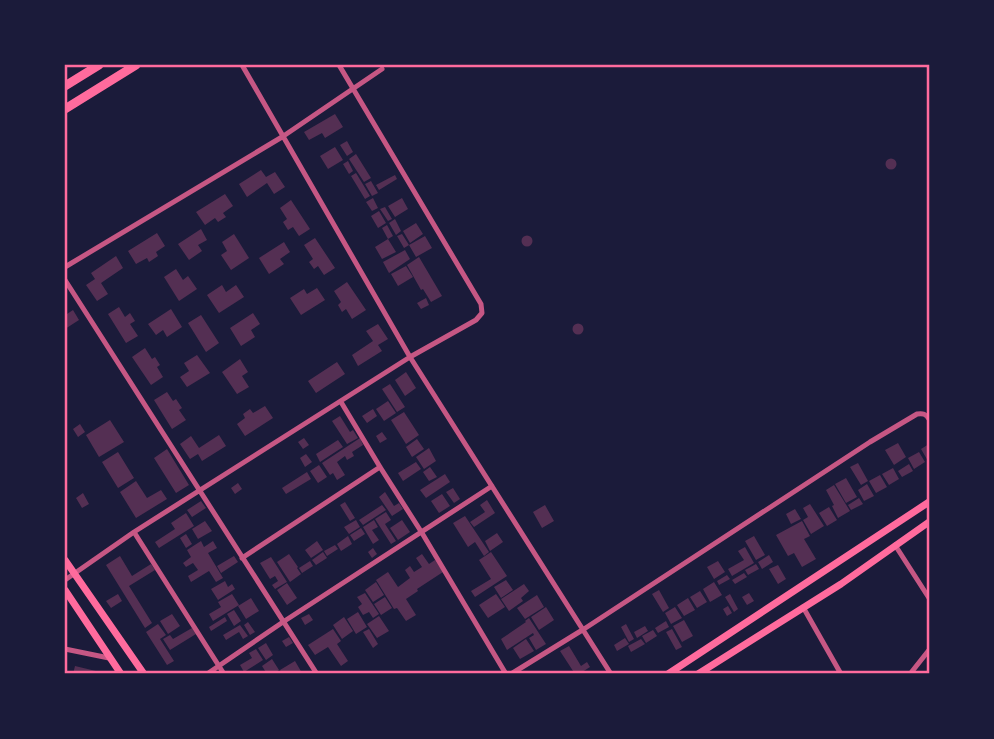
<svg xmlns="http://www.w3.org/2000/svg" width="994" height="739" viewBox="0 0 994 739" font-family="Manrope,sans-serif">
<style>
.building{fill:#542f53}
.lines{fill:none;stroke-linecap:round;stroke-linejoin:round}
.minor{stroke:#c65784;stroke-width:5}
.secondary{stroke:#ff6b9d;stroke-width:7}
.trunk{stroke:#ff6b9d;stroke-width:9}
.neatline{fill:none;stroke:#ff6b9d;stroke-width:2.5}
</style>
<rect width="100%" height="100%" fill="#1b1b3a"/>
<path class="building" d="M335,114L343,127L325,138L322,133L309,140L304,132Z
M347,141L353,152L347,156L340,145Z
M335,147L343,160L328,169L320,156Z
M356,154L371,178L364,182L349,159Z
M885.5 164a5.5 5.5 0 1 1 11 0a5.5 5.5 0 1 1-11 0Z
M348,161L353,171L349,174L343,164Z
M261,170L266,177L275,172L285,187L274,194L267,183L247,197L239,184Z
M356,173L370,196L365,199L351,176Z
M395,175L397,179L379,190L376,185Z
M371,181L378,193L372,196L365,184Z
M225,194L233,206L223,213L226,217L218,222L215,218L205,225L196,212Z
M373,198L378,208L372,211L366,202Z
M402,198L408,209L395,217L388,206Z
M291,200L310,229L299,236L293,227L288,230L283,222L287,219L280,208Z
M385,207L392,219L388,221L380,209Z
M379,211L386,223L378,228L371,216Z
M395,219L401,231L396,235L389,223Z
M416,223L423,234L410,243L403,231Z
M387,225L393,236L388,239L382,228Z
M201,229L207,240L198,245L202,251L189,260L178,244Z
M157,233L165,246L156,252L158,256L149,262L147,258L136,264L128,251Z
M234,234L249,258L231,270L221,255L227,251L222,242Z
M402,234L409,245L404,248L397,236Z
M521.5 241a5.5 5.5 0 1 1 11 0a5.5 5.5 0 1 1-11 0Z
M425,236L432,248L416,257L409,245Z
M315,238L335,268L324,275L318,266L314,269L309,262L313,259L304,245Z
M388,239L396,252L382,259L375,247Z
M284,242L290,252L280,259L284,264L269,274L259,258Z
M405,250L410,259L389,273L383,262Z
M116,256L123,268L101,283L108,294L97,301L86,285L95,279L91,273Z
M419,257L442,296L431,302L423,289L421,290L407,265Z
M406,266L413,277L398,286L391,274Z
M176,269L183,280L188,276L197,289L179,301L164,277Z
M347,282L366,310L352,319L346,309L342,312L338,305L341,302L334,291Z
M222,285L226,292L236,285L244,297L219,313L207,295Z
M317,288L325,300L301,315L290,298L304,289L307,294Z
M426,298L429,305L421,309L417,303Z
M119,307L125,317L130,313L135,321L130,324L138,336L126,343L108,314Z
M171,309L182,327L167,337L163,330L156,335L148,324Z
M65,310L67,314L73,310L79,320L65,329Z
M253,313L260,324L251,330L255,337L241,346L230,328Z
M201,315L219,343L206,352L188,323Z
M572.5 329a5.5 5.5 0 1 1 11 0a5.5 5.5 0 1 1-11 0Z
M378,324L388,339L378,345L382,351L358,366L352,355L373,341L366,331Z
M145,348L152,359L155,357L160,365L157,367L163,377L151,385L132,357Z
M197,355L210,373L187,387L180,377L189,371L184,363Z
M240,359L248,372L242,376L249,387L237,394L222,372Z
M337,362L345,374L316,393L308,381Z
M406,372L416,388L405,396L395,380Z
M390,384L405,407L397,412L382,389Z
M167,392L173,401L176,399L182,408L179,410L186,420L172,429L154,400Z
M388,401L396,413L384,421L376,409Z
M265,406L273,418L245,436L237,424L245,418L243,414L250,409L253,413Z
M373,409L377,416L367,423L362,416Z
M404,412L419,435L406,444L391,420Z
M340,416L350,432L353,430L358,438L347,444L332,421Z
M110,420L124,442L99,457L86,435Z
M80,424L85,432L78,437L73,429Z
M382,432L387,439L380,443L376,436Z
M219,435L226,446L202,461L198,454L190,459L180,444L191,436L199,448Z
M304,438L309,445L303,449L298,442Z
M360,438L363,445L352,452L354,456L347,460L345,456L337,462L345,475L337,480L333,473L330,475L322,463Z
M417,439L424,449L412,457L406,447Z
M338,440L343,447L320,462L316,454Z
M898,443L906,457L894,465L885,450Z
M929,444V460L928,461L921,449Z
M429,448L436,461L424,469L416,457Z
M167,449L189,485L176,493L154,458Z
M118,452L134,478L118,488L102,462Z
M919,452L925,462L914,469L908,458Z
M306,454L312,462L305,467L300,458Z
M416,462L421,469L403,481L398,473Z
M858,463L868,481L861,485L850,467Z
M909,464L913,471L902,477L898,471Z
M319,465L327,477L318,483L310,471Z
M430,467L437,477L429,481L423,472Z
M893,468L899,479L889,485L882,474Z
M307,472L311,479L286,494L282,488Z
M445,474L450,482L426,498L420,490Z
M880,475L887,487L876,493L869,481Z
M846,478L857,497L846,503L835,484Z
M136,481L147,498L161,490L167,499L136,518L120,492Z
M238,483L242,489L235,494L231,488Z
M867,484L874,496L864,501L858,490Z
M834,485L850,511L838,518L832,506L834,505L826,490Z
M453,488L460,499L454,503L446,492Z
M385,492L394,506L399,503L403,509L392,516L379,497Z
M83,493L89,504L82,508L76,498Z
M442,494L450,506L439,513L431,501Z
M859,498L863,504L851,510L848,505Z
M487,500L495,513L474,527L470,522L485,512L480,505Z
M201,501L206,508L192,517L187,510Z
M345,502L355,518L350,521L340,505Z
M810,504L824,526L811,534L803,520L808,517L803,508Z
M382,505L386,510L363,525L359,520Z
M545,505L554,521L542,528L533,512Z
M829,507L837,520L827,526L819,513Z
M795,509L801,519L791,524L786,514Z
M386,512L391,520L385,524L396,541L391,544L375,519Z
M186,513L194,526L159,548L155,542L175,529L171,523Z
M465,516L489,552L484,556L475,542L468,547L453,523Z
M356,520L360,527L349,534L344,527Z
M374,520L378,527L372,530L379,540L373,544L363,527Z
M402,520L410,532L398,540L390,528Z
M205,521L212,531L198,539L192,529Z
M802,521L810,536L804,539L816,559L802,567L794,553L788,556L776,535Z
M361,528L365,534L354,541L350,535Z
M497,533L503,542L490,551L485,541Z
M186,534L192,544L186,548L180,538Z
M348,536L352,544L341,551L337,544Z
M754,536L765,555L756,560L745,541Z
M201,541L204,547L213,541L217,548L208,553L223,578L216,582L209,571L191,582L188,576L198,570L193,563L186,567L183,563L191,557L187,550Z
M317,541L323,550L311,558L305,550Z
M335,545L338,549L327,556L324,551Z
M745,547L754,563L732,576L728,569L744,560L738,551Z
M373,548L377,554L372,558L368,552Z
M323,552L327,558L316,565L312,560Z
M491,552L507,576L475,597L471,591L491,579L479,560Z
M289,554L298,567L297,568L301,574L290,582L277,562Z
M422,554L429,564L435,560L443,572L417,589L418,591L406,599L416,615L406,621L397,608L394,609L376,580L388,572L398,587L410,578L405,570L410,566L414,572L422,567L416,558Z
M769,555L773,562L762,569L758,562Z
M120,556L132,576L151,564L155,570L129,586L152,623L145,628L106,565Z
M234,556L238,562L221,573L217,566Z
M271,557L287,582L275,589L272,585L278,581L275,576L270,579L260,563Z
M310,561L313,566L302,573L299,568Z
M718,561L725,572L714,579L707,567Z
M756,564L759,569L748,575L745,570Z
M778,565L786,579L778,584L769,569Z
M744,573L747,577L735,584L732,580Z
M727,575L730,579L719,585L717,581Z
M506,580L513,590L501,598L494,587Z
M225,581L228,587L232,584L235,589L218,600L211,589Z
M376,582L384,595L373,602L365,590Z
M714,582L722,595L710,602L703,589Z
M287,583L297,598L287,605L277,590Z
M524,584L529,591L521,598L523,601L509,611L501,599Z
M659,590L669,608L663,612L652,594Z
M700,591L707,602L697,608L690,597Z
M365,593L379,614L373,618L369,612L363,615L358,607L362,604L357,597Z
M749,593L754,601L747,605L742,597Z
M118,594L122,601L111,608L106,601Z
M232,594L239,605L213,621L209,614L221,607L218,602Z
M496,594L505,607L488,618L479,605Z
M730,594L738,609L734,612L725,597Z
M537,595L544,607L525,619L517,608Z
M385,597L392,608L381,615L374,604Z
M251,598L259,611L246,619L238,606Z
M688,598L695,610L684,616L677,605Z
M728,606L732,613L727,616L723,609Z
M546,607L554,620L539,630L531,617Z
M675,607L682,618L671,624L665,613Z
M234,610L241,621L234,626L227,614Z
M358,612L367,627L356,634L347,619Z
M172,614L180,626L168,634L160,621Z
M309,614L313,620L305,625L301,618Z
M379,616L389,631L377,638L367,624Z
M225,617L227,621L211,631L209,627Z
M344,617L353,631L342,639L333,625Z
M529,618L546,644L536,650L529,638L534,635L533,633L507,650L501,639L526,622L525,621Z
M684,620L693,636L682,642L673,626Z
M666,621L669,627L658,633L655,628Z
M248,622L255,632L250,635L244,625Z
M158,624L166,635L160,639L174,661L167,665L146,632Z
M626,624L634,639L629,642L621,627Z
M240,625L248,636L243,639L239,632L226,640L223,635Z
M645,626L648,631L637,638L634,632Z
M192,628L196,634L170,650L163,639L170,635L173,639Z
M333,629L341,641L337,644L348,661L341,666L328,647L315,655L308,645Z
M369,629L378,644L373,648L363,632Z
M672,629L682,647L676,650L666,632Z
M653,630L657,636L646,643L642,636Z
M289,637L293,643L286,647L282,641Z
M625,638L629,644L617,651L614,645Z
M526,639L534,651L520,659L513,648Z
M641,639L645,644L631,652L628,646Z
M266,643L273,655L266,660L258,648Z
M569,646L581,666L587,662L590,667L579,674H575L560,651Z
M256,649L263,660L244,672L240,665L252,658L249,653Z
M272,659L279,670L273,674H267L262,666Z
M295,661L302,673L299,674H282L280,670Z
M75,666L100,672V674H73Z"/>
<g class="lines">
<path class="minor" d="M242,65L410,357L611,674
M65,267L282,137L382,69
M65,280L317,674
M341,402L380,467L422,533L506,674
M134,532L224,674
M895,545L929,598
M242,558L380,467
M65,580L134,532L410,357L476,320L482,313L481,304L339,65
M803,607L841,674
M65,649L109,658
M207,674L283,622L492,486
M511,674L584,629L870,442L917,414C923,413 926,414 929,419
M910,674L929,650"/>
<path class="secondary" d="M65,560L144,674
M65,590L121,674
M668,674L929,502
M698,674L841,584L929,522"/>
<path class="trunk" d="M65,86L99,65
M65,109L136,65"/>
</g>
<rect width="994" height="739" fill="none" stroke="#1b1b3a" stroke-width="133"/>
<rect x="66" y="66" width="862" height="606" class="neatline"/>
</svg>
